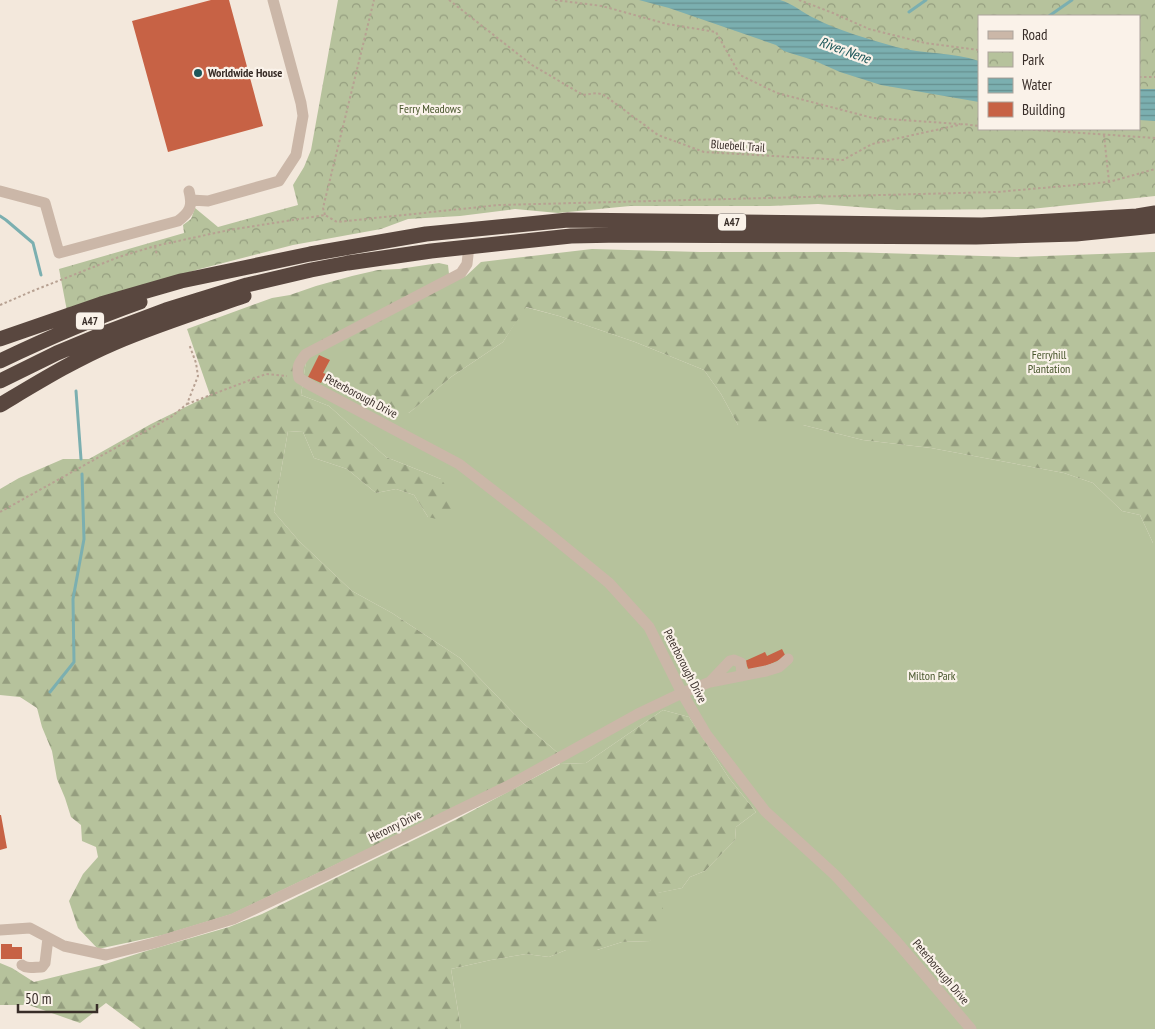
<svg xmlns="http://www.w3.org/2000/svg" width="1155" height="1029" viewBox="0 0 1155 1029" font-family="'PT Sans Narrow',sans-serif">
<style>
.green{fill:#b6c29c}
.forest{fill:url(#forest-firs)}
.park{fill:url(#park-crowns);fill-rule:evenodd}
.water{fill:url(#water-rules)}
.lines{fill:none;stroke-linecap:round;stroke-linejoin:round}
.stream{stroke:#7bafb0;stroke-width:3}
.building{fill:#c76245}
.path{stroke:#b7a192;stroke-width:2;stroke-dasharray:2.5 2.5;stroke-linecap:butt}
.minor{stroke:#cbb7a8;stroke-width:11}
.highway{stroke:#59473f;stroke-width:15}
.poi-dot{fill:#1d575a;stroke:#faf2e9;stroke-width:2}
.labels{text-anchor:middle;stroke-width:4.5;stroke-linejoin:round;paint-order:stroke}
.shield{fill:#faf2e9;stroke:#726862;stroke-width:1}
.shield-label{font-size:11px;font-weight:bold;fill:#382d28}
.poi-label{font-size:12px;font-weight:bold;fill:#382d28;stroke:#faf2e9;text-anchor:start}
.park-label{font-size:12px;fill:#48562c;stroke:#faf2e9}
.street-label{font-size:12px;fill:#382d28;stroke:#faf2e9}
.water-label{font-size:14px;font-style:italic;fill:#1d575a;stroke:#faf2e9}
</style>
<defs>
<pattern id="forest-firs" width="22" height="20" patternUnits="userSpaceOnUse" patternTransform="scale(1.25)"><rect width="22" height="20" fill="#b6c29c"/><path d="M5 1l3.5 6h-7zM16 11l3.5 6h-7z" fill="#959e7f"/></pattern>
<pattern id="park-crowns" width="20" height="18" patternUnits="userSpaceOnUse" patternTransform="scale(1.25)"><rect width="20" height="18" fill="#b6c29c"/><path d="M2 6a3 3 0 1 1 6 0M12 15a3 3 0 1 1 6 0" fill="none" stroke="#959e7f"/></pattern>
<pattern id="water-rules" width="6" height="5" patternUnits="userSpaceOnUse" patternTransform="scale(1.25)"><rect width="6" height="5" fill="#7bafb0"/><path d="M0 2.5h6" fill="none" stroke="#668f8f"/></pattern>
</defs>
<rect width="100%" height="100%" fill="#f3e8dc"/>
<path class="green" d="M525,307L559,316L635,342L704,370L721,394L738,425H803L863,440L931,448L1064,473L1093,483L1122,511L1140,515L1153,543H1155V1029H461L451,969L491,960L526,954L549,957L566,950H597L622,942L650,941L657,893L682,888L690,877L705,871L735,840L736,827L756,812L729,778L689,717L663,710L586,763L560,764L558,753L524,724L460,658L392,613L352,591L299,541L274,512L288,431L303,432L314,458L347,469L376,493L396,489L414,495L428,517L441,479L386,457L329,406L301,395L306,361L311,350L346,335L409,413L451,377L503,342Z"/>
<path class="forest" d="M592,249L700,252H846L1017,257L1155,252V543H1153L1140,515L1122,511L1093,483L1064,473L931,448L863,440L803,425H738L721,394L704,370L635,342L559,316L526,307L503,342L451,377L409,413L365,397L342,371L346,336L330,338L306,361L301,395L329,406L386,457L441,479L461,507L453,523L428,517L414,495L396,489L376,493L347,469L314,458L303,432L288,431L274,512L299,541L352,591L392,613L460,658L524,724L558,753L522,776L232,914L163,935L98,949L78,928L69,901L83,874L98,857L96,847L82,841L81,825L71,817L65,798L57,779L52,751L42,727L37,708L20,697L0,695V489L19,478L63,459H89L151,424L210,395L187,329L272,298L290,295L316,286L352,276L378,270L399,269L439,263L448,265L449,274L457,280L466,276L481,262Z
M663,710L689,717L729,778L756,812L736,827L735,840L705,871L690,877L682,888L658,893L666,919L650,941L622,942L597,950H566L549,957L526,954L491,960L451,969L461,1029H141L106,1003L80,1023L29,1005H0V963L12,968L34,982L99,966L146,951L229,927L262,914L457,819L560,764L586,763Z"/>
<path class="park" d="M338,0H1155V196L1031,209L897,210L818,204L770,206H630L558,213L515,209L460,216L408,219L381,229L293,245L196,270L67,311L59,269L184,233L183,225L191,219L195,208L218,227L298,205L293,185L304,167L311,150ZM979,16H1139V129H979Z"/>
<path class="water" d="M639,0C672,0 705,0 738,0C750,0 770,0 780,0C792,3 803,13 814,18C839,31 869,39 896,47C923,54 952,52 979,61V102L881,85L840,72L813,60L790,53L784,51L776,45L669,8Z
M1139,89H1155V121L1139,120Z"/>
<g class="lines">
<path class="stream" d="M909,12L926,0
M1049,16L1072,0
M0,216L6,220L33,243L41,275
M76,391L81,459
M50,692L74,662L73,599L84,539L82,474"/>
</g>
<path class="building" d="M211,0H229L263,126L168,152L132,21Z
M319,355L330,360L323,373L326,374L321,383L308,377Z
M782,649L786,657L750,673L745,661L765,652L767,656Z
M0,815H1L7,848L0,850Z
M1,944H12V947H22V959H1Z"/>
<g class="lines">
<path class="path" d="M449,0L532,65L583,95L597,93L604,95L658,135L704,152L843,160L872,144L963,124L979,126
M555,0L602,6L667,24L716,32L740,75L777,93L873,118L960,124
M799,0L833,13L869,29L925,43L979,50
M1139,77H1155
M1023,129L1155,138
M1104,135L1109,182
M325,215L323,208L374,0
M155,246L157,256
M0,305L35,290L119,257L155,246L229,230L325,215L337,222L499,205L997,192L1109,182L1155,169
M187,404L266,374L287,376
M0,512L171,417L187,404L198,376L196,363L189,344"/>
<path class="minor" d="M0,191L45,203L59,253L178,221C190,212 193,206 189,191
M191,200L208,201L279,181L296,155L303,116L301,103L273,0
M469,246L467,264L461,273L306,354C299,363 296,367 299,378L312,386L459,464L543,529L609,583L649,627L682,693L706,734L765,811L835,875L897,942L971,1029
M710,682L730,661L734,660L741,663L742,676
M0,930L30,928L64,946L106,955L154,943L233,919L326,875L508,786L638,714L682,693L710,682L766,671L779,667L788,659
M22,965C27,969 35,967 42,967L45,963L48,938"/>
<path class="highway" d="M0,339L101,304L181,281L310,254L426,234L568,220L982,225L1137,216L1155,213
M0,361C46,339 92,319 140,302
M0,381L57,353L110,331L166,310L247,285L311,270L348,263L431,251L571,236L621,235L976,237L1076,234L1155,226
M0,405C37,383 74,360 114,343C156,325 200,311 244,296"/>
</g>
<circle class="poi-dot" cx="198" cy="73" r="5"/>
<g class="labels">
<g class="shield">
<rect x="718" y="213.5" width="28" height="17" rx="4"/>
<rect x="76" y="312.5" width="28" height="17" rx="4"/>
</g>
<g class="shield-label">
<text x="732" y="226">A47</text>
<text x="90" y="325">A47</text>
</g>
<g class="poi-label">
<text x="208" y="77">Worldwide House</text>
</g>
<g class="park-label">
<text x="430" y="113">Ferry Meadows</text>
<text x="1049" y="359">Ferryhill<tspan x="1049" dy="14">Plantation</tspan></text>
<text x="932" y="680">Milton Park</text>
</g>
<g class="street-label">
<text transform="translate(738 146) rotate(4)" y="4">Bluebell Trail</text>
<text transform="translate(361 396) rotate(28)" y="4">Peterborough Drive</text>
<text transform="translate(685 666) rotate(63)" y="4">Peterborough Drive</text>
<text transform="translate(395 826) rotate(-26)" y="4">Heronry Drive</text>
<text transform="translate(941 972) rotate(50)" y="4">Peterborough Drive</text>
</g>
<g class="water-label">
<text transform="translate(845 50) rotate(20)" y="5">River Nene</text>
</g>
</g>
<rect x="978" y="15" width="162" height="115" fill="#faf2e9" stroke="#aca39c"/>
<rect x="988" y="31" width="25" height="8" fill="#cbb7a8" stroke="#aca39c"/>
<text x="1022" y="40" font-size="15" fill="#382d28">Road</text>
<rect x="988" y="52" width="25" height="15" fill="url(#park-crowns)" stroke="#aca39c"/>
<text x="1022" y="65" font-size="15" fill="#382d28">Park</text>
<rect x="988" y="78" width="25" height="15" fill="url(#water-rules)" stroke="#aca39c"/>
<text x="1022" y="90" font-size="15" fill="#382d28">Water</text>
<rect x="988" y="102" width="25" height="15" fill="#c76245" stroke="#aca39c"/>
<text x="1022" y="115" font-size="15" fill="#382d28">Building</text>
<path d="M18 1004v8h79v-8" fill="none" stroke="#382d28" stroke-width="2.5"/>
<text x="25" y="1004" font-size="15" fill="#382d28" stroke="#faf2e9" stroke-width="4" paint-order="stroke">50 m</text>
</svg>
